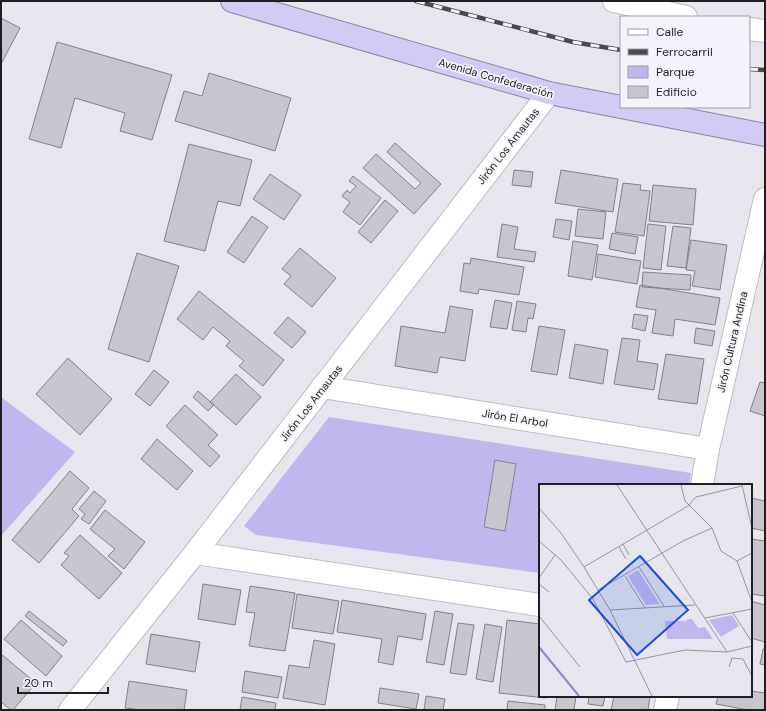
<svg xmlns="http://www.w3.org/2000/svg" width="766" height="711" viewBox="0 0 766 711" font-family="'DM Sans',sans-serif">
<style>
.green{fill:#c1b7ef}
.building{fill:#c7c6ce;stroke:#83828a}
.lines{fill:none;stroke-linecap:round;stroke-linejoin:round}
.minor-casing{stroke:#bdbbc4;stroke-width:24}
.trunk-casing{stroke:#8c86a8;stroke-width:24}
.minor{stroke:#fff;stroke-width:22}
.trunk{stroke:#d2cbf3;stroke-width:22}
.rail-casing{stroke:#4a494e;stroke-width:4.5}
.rail{stroke:#f4f3fc;stroke-width:3;stroke-dasharray:9;stroke-linecap:butt}
.labels{text-anchor:middle;stroke-width:3.5;stroke-linejoin:round;paint-order:stroke}
.street-label{font-size:11px;fill:#1f1f22;stroke:#f4f3fc}
.inset-river{fill:none;stroke:#9382d0;stroke-width:2}
.inset-road{fill:none;stroke:#97969d;stroke-width:1}
.view{fill:#1d4ed8;fill-opacity:0.15;stroke:#1d4ed8;stroke-width:2}
.inset-edge{fill:none;stroke:#1f1f22;stroke-width:2}
</style>
<rect width="100%" height="100%" fill="#e7e6ef"/>
<path class="green" d="M1,397L29,418L75,452L1,536Z
M329,417L691,473L689,485H540V573L256,535L244,526Z"/>
<path class="building" d="M1,18L20,28L1,64Z
M57,42L172,75L152,140L120,131L125,113L75,98L61,148L29,139Z
M209,73L291,98L275,151L175,121L184,91L202,96Z
M395,143L441,184L414,214L363,168L376,154L415,189L421,183L387,152Z
M189,144L252,160L240,206L218,201L205,251L164,241Z
M514,170L533,172L531,187L512,185Z
M561,170L618,179L613,212L555,203Z
M270,174L301,195L284,220L253,199Z
M353,176L381,198L360,225L343,212L350,202L342,196L347,190L350,193L356,186L349,181Z
M623,183L641,185L640,190L650,191L644,236L615,232Z
M653,185L696,189L693,225L649,221Z
M385,200L398,211L371,243L358,232Z
M578,209L606,212L603,239L575,236Z
M252,216L268,227L244,263L227,252Z
M556,219L572,221L569,240L553,237Z
M502,224L518,227L514,249L536,252L534,262L497,257Z
M648,224L666,226L661,270L643,268Z
M673,226L691,228L686,268L667,266Z
M612,233L638,237L635,254L609,249Z
M691,240L727,245L720,290L692,286L695,271L686,270Z
M573,241L598,245L592,280L568,276Z
M300,248L336,278L312,307L284,284L291,276L282,269Z
M137,253L179,266L149,362L108,349Z
M598,254L641,261L637,284L595,277Z
M471,258L524,267L519,295L479,289L478,294L460,291L464,263L470,264Z
M643,272L691,275L690,290L642,287Z
M640,285L720,298L715,325L675,319L673,336L652,333L656,310L636,307Z
M199,291L284,360L263,386L239,366L244,361L226,346L230,341L213,327L203,340L177,319Z
M495,300L512,303L507,329L490,327Z
M517,301L536,304L533,319L528,318L526,332L512,330Z
M450,306L473,310L465,361L440,357L437,373L395,366L401,326L445,333Z
M634,314L648,316L645,331L632,328Z
M288,317L306,332L292,348L274,333Z
M539,326L565,330L557,375L531,371Z
M696,328L715,331L712,346L694,343Z
M622,338L640,340L637,361L658,364L654,390L614,384Z
M575,344L608,350L603,384L569,378Z
M666,354L704,359L697,404L658,399Z
M68,358L112,399L80,435L36,394Z
M154,370L169,382L150,406L135,394Z
M236,374L261,397L236,425L210,402Z
M760,382L765,383V416L750,411Z
M198,391L214,405L208,411L193,397Z
M185,405L218,435L208,445L220,456L210,467L166,426Z
M157,439L193,471L177,490L141,459Z
M495,460L516,464L505,531L484,527Z
M70,471L89,488L72,509L79,516L39,563L12,540Z
M94,491L106,501L89,524L81,519L85,514L79,509Z
M751,498L765,501V531L751,528Z
M105,510L145,542L124,569L108,556L115,549L90,529Z
M80,535L122,573L99,599L61,565L69,556L64,553Z
M751,539L765,541V596L751,594Z
M203,584L241,590L235,625L198,619Z
M250,586L295,593L285,651L249,646L255,613L246,612Z
M297,594L339,601L333,634L292,628Z
M342,600L426,614L422,640L398,636L393,665L378,662L382,639L337,632Z
M751,601L765,605V642L751,638Z
M29,611L67,641L63,646L25,616Z
M435,611L453,614L444,665L426,662Z
M21,620L62,656L46,676L4,639Z
M507,620L540,624V696H546V698L499,693Z
M458,623L474,625L466,675L450,673Z
M485,624L502,627L493,682L476,679Z
M151,634L200,642L195,672L146,664Z
M314,640L335,644L325,705L283,698L289,665L309,668Z
M763,649H765V665L760,664Z
M1,654L36,683L13,710H11L1,702Z
M245,671L282,677L278,698L242,692Z
M129,681L187,690L184,710H141L125,708Z
M380,688L419,694L416,709L378,703Z
M751,691L765,693V710H748L716,704L718,696H751Z
M426,696L445,699L443,710H424Z
M557,696H576L574,710H555Z
M589,696H605L603,706L588,704Z
M614,696H650L648,710H611Z
M242,697L276,703L275,710H240Z
M508,701L545,705V710H507Z"/>
<g class="lines">
<defs>
<path id="minor" d="M614,1L686,17
M749,29L765,31
M322,387L708,449
M702,485L708,449L765,199
M195,553L540,605
M70,710L195,553L549,93
M665,710L668,696"/>
<path id="trunk" d="M232,1L549,93L765,135"/>
</defs>
<use href="#minor" class="minor-casing"/>
<use href="#trunk" class="trunk-casing"/>
<use href="#minor" class="minor"/>
<use href="#trunk" class="trunk"/>
<defs>
<path id="rail" d="M416,1L573,42L621,50
M749,69L765,70"/>
</defs>
<use href="#rail" class="rail-casing"/>
<use href="#rail" class="rail"/>
</g>
<g class="labels">
<g class="street-label">
<text transform="translate(496 78) rotate(16)" y="4">Avenida Confederación</text>
<text transform="translate(508 146) rotate(-52)" y="4">Jirón Los Amautas</text>
<text transform="translate(732 342) rotate(-77)" y="4">Jirón Cultura Andina</text>
<text transform="translate(311 403) rotate(-52)" y="4">Jirón Los Amautas</text>
<text transform="translate(515 418) rotate(9)" y="4">Jirón El Arbol</text>
</g>
</g>
<g transform="translate(539 484)">
<rect width="213" height="213" fill="#e7e6ef"/>
<path d="M99,86L120,119V120L107,121L89,92ZM193,131L200,142L182,153L170,136ZM149,135H153L159,144L166,143L174,155H128L126,137H147Z" fill="#c1b7ef"/>
<path class="inset-river" d="M0,163L40,212"/>
<path class="inset-road" d="M78,1L188,168M142,1L146,17L173,44L182,67L198,77L213,118M203,1L213,44M0,24L22,49L45,83L71,126L113,212M0,57L22,76L54,115L87,178L146,166L188,168L213,162M84,60L90,71M80,63L87,75M198,77L213,69M45,83L149,22L157,13L203,2M100,83L125,122M86,92L106,124M0,94L16,71M0,100L10,108M59,106L144,57L173,44M71,126L156,121M194,129L213,158M0,132L41,183M166,134L213,125M190,183L193,174L204,175L213,192"/>
<path class="view" d="M101,72L149,126L98,171L50,116Z"/>
<rect width="213" height="213" class="inset-edge"/>
</g>
<rect width="766" height="711" fill="none" stroke="#1f1f22" stroke-width="4"/>
<rect x="620" y="16" width="130" height="92" fill="#f4f3fc" stroke="#9f9ea5"/>
<rect x="628" y="29" width="20" height="6" fill="#ffffff" stroke="#9f9ea5"/>
<text x="656" y="36" font-size="12" fill="#1f1f22">Calle</text>
<rect x="628" y="49" width="20" height="6" fill="#4a494e" stroke="#9f9ea5"/>
<text x="656" y="56" font-size="12" fill="#1f1f22">Ferrocarril</text>
<rect x="628" y="66" width="20" height="12" fill="#c1b7ef" stroke="#9f9ea5"/>
<text x="656" y="76" font-size="12" fill="#1f1f22">Parque</text>
<rect x="628" y="86" width="20" height="12" fill="#c7c6ce" stroke="#9f9ea5"/>
<text x="656" y="96" font-size="12" fill="#1f1f22">Edificio</text>
<path d="M18 687v6h90v-6" fill="none" stroke="#1f1f22" stroke-width="2"/>
<text x="24" y="687" font-size="12" fill="#1f1f22" stroke="#f4f3fc" stroke-width="3" paint-order="stroke">20 m</text>
</svg>
